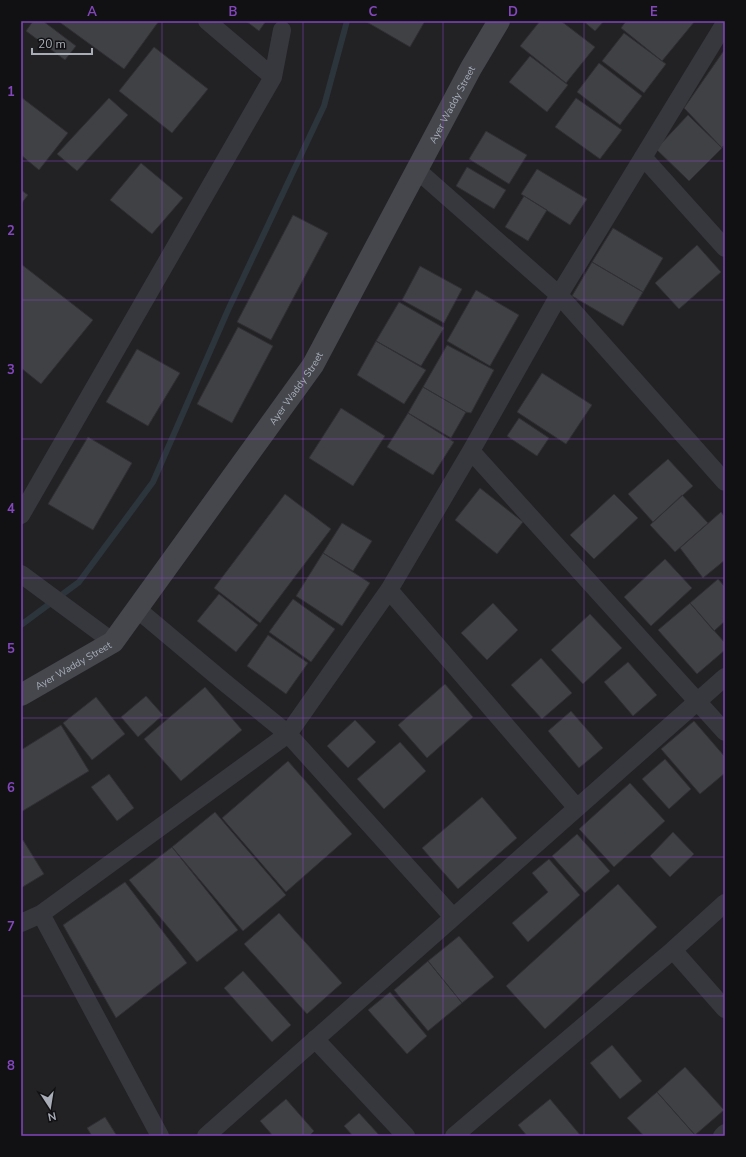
<svg xmlns="http://www.w3.org/2000/svg" width="746" height="1157" viewBox="0 0 746 1157" font-family="'Nunito Sans',sans-serif">
<style>
.built{fill:#222225}
.lines{fill:none;stroke-linecap:round;stroke-linejoin:round}
.stream{stroke:#2c353c;stroke-width:6}
.building{fill:#404145;stroke:#303034}
.street{stroke:#37383d;stroke-width:18}
.secondary{stroke:#45474d;stroke-width:22}
.grid{fill:none;stroke:#8446be;stroke-width:1;stroke-opacity:0.55}
.labels{text-anchor:middle;stroke-width:3;stroke-linejoin:round;paint-order:stroke}
.street-label{font-size:10px;fill:#a8adb8;stroke:#111113}
.neatline{fill:none;stroke:#8446be;stroke-width:1.5}
.grid-label{font-size:13px;text-anchor:middle;font-weight:bold;fill:#8446be}
</style>
<rect width="100%" height="100%" fill="#161618"/>
<path class="built" d="M21,21H725V1136H21Z"/>
<g class="lines">
<path class="stream" d="M21,625L79,582L153,482L228,310L324,106L347,21"/>
</g>
<path class="building" d="M33,21H43L76,46L65,60L26,31Z
M58,21H159L124,69Z
M246,21H266L259,31Z
M365,21H425L410,47Z
M540,21H561L595,47L566,83L520,46Z
M583,21H604L595,31Z
M626,21H695L662,61L621,28Z
M624,33L666,64L644,93L602,61Z
M154,47L208,89L172,133L119,91Z
M725,49V143L722,148L684,108Z
M530,56L568,85L547,112L509,82Z
M599,63L642,96L620,125L577,92Z
M21,97L68,133L39,170L21,155Z
M109,98L128,115L77,171L57,154Z
M576,98L622,130L600,159L555,127Z
M688,115L722,148L689,181L656,149Z
M486,131L527,155L509,184L469,159Z
M141,163L183,198L152,234L110,200Z
M467,167L506,190L494,209L456,186Z
M537,169L587,199L570,225L521,194Z
M21,190L28,195L21,204Z
M524,196L547,210L528,241L505,227Z
M293,215L328,233L271,340L237,322Z
M613,228L663,258L643,292L592,262Z
M697,245L721,272L679,309L655,283Z
M592,262L643,292L623,326L572,296Z
M21,264L93,320L41,384L21,368Z
M420,266L462,289L444,323L402,300Z
M476,290L519,315L490,366L447,341Z
M399,302L444,328L421,366L376,341Z
M238,327L273,346L232,423L197,404Z
M376,341L426,370L404,404L357,375Z
M447,345L494,370L471,413L466,412L423,387Z
M137,349L180,373L148,426L106,402Z
M542,373L592,405L566,444L517,412Z
M423,387L466,412L451,438L408,413Z
M341,408L385,436L353,486L309,458Z
M408,413L454,442L433,475L387,447Z
M519,418L549,438L537,456L507,436Z
M88,437L132,463L93,530L48,504Z
M668,459L693,486L653,522L628,494Z
M480,488L523,522L497,554L455,520Z
M285,494L331,529L260,623L214,588Z
M614,494L638,518L594,559L570,535Z
M682,495L708,523L675,552L650,525Z
M721,512L725,517V560L703,578L680,548Z
M342,523L372,541L353,571L323,553Z
M323,553L370,583L342,626L296,596Z
M665,559L692,588L651,626L624,597Z
M718,579L725,587V621L714,631L690,603Z
M219,594L258,625L236,652L197,621Z
M293,599L335,629L311,662L269,632Z
M493,603L518,630L487,660L461,633Z
M690,603L725,643V650L697,674L658,630Z
M590,614L622,648L583,684L551,650Z
M268,635L308,663L286,694L247,666Z
M541,658L572,693L542,719L511,685Z
M628,662L657,695L633,716L604,682Z
M445,684L473,717L427,758L398,725Z
M205,687L242,730L181,781L144,739Z
M146,696L163,715L138,737L121,717Z
M96,697L125,734L92,760L63,723Z
M571,711L603,748L579,768L548,731Z
M355,720L376,742L348,768L327,746Z
M694,721L725,757V773L700,794L661,749Z
M61,725L89,771L21,812V750Z
M400,742L426,771L384,809L357,779Z
M665,759L691,789L669,809L642,779Z
M288,761L352,834L286,892L222,818Z
M109,774L134,808L117,821L91,787Z
M630,783L665,821L614,867L579,829Z
M482,797L517,838L458,889L422,848Z
M215,812L286,895L243,931L172,847Z
M673,832L694,854L670,877L650,856Z
M577,834L610,871L585,893L552,856Z
M23,840L44,874L21,888V842Z
M172,847L238,930L197,962L129,880Z
M549,859L580,895L528,942L512,923L548,892L532,873Z
M125,882L187,963L116,1018L63,925Z
M618,884L657,927L545,1029L506,986Z
M279,913L342,983L307,1014L244,944Z
M459,936L494,977L462,1003L428,961Z
M428,961L462,1003L428,1031L394,990Z
M243,971L291,1025L272,1042L224,988Z
M390,992L427,1036L407,1054L368,1010Z
M612,1045L642,1081L620,1099L590,1063Z
M685,1067L724,1110L695,1135L657,1092Z
M657,1092L695,1135L694,1136H644L627,1118Z
M286,1099L314,1131L309,1136H273L260,1121Z
M550,1099L581,1136H527L518,1125Z
M359,1113L380,1136H353L344,1126Z
M105,1117L117,1136H92L87,1128Z"/>
<g class="lines">
<path class="street" d="M207,21L273,77
M643,157L725,248
M417,170L559,295L725,482
M471,451L725,732
M21,515L273,77L282,30
M21,574L113,642
M389,590L577,808
M137,609L224,682L288,734L453,917
M41,914L160,1136
M21,923L41,914L288,734L389,590L471,451L559,295L725,23
M673,950L725,1009
M315,1039L406,1136
M206,1136L725,677
M454,1136L673,950L725,903
M722,1136L725,1133"/>
<path class="secondary" id="s1" d="M21,695L113,642L313,365L471,68L499,21"/>
</g>
<path class="grid" d="M162,21V1136M303,21V1136M443,21V1136M584,21V1136M21,161H725M21,300H725M21,439H725M21,578H725M21,718H725M21,857H725M21,996H725"/>
<g class="labels">
<g class="street-label">
<text dy="4" stroke="none"><textPath href="#s1" startOffset="743">Ayer Waddy Street</textPath></text>
<text dy="4" stroke="none"><textPath href="#s1" startOffset="419">Ayer Waddy Street</textPath></text>
<text dy="4" stroke="none"><textPath href="#s1" startOffset="60">Ayer Waddy Street</textPath></text>
</g>
</g>
<rect width="746" height="1157" fill="none" stroke="#111113" stroke-width="44"/>
<g transform="translate(50 1107) rotate(168)" stroke="#111113" stroke-width="3" paint-order="stroke">
<path d="M0-3L7 15L0 10L-7 15Z" fill="#a8adb8"/>
<text y="-6" font-size="11" font-weight="bold" text-anchor="middle" fill="#a8adb8">N</text>
</g>
<path d="M32 48v6h60v-6" fill="none" stroke="#a8adb8" stroke-width="2"/>
<text x="38" y="48" font-size="12" fill="#a8adb8" stroke="#111113" stroke-width="3" paint-order="stroke">20 m</text>
<rect x="22" y="22" width="702" height="1113" class="neatline"/>
<g class="grid-label">
<text x="92" y="16">A</text>
<text x="233" y="16">B</text>
<text x="373" y="16">C</text>
<text x="513" y="16">D</text>
<text x="654" y="16">E</text>
<text x="11" y="96">1</text>
<text x="11" y="235">2</text>
<text x="11" y="374">3</text>
<text x="11" y="513">4</text>
<text x="11" y="653">5</text>
<text x="11" y="792">6</text>
<text x="11" y="931">7</text>
<text x="11" y="1070">8</text>
</g>
</svg>
